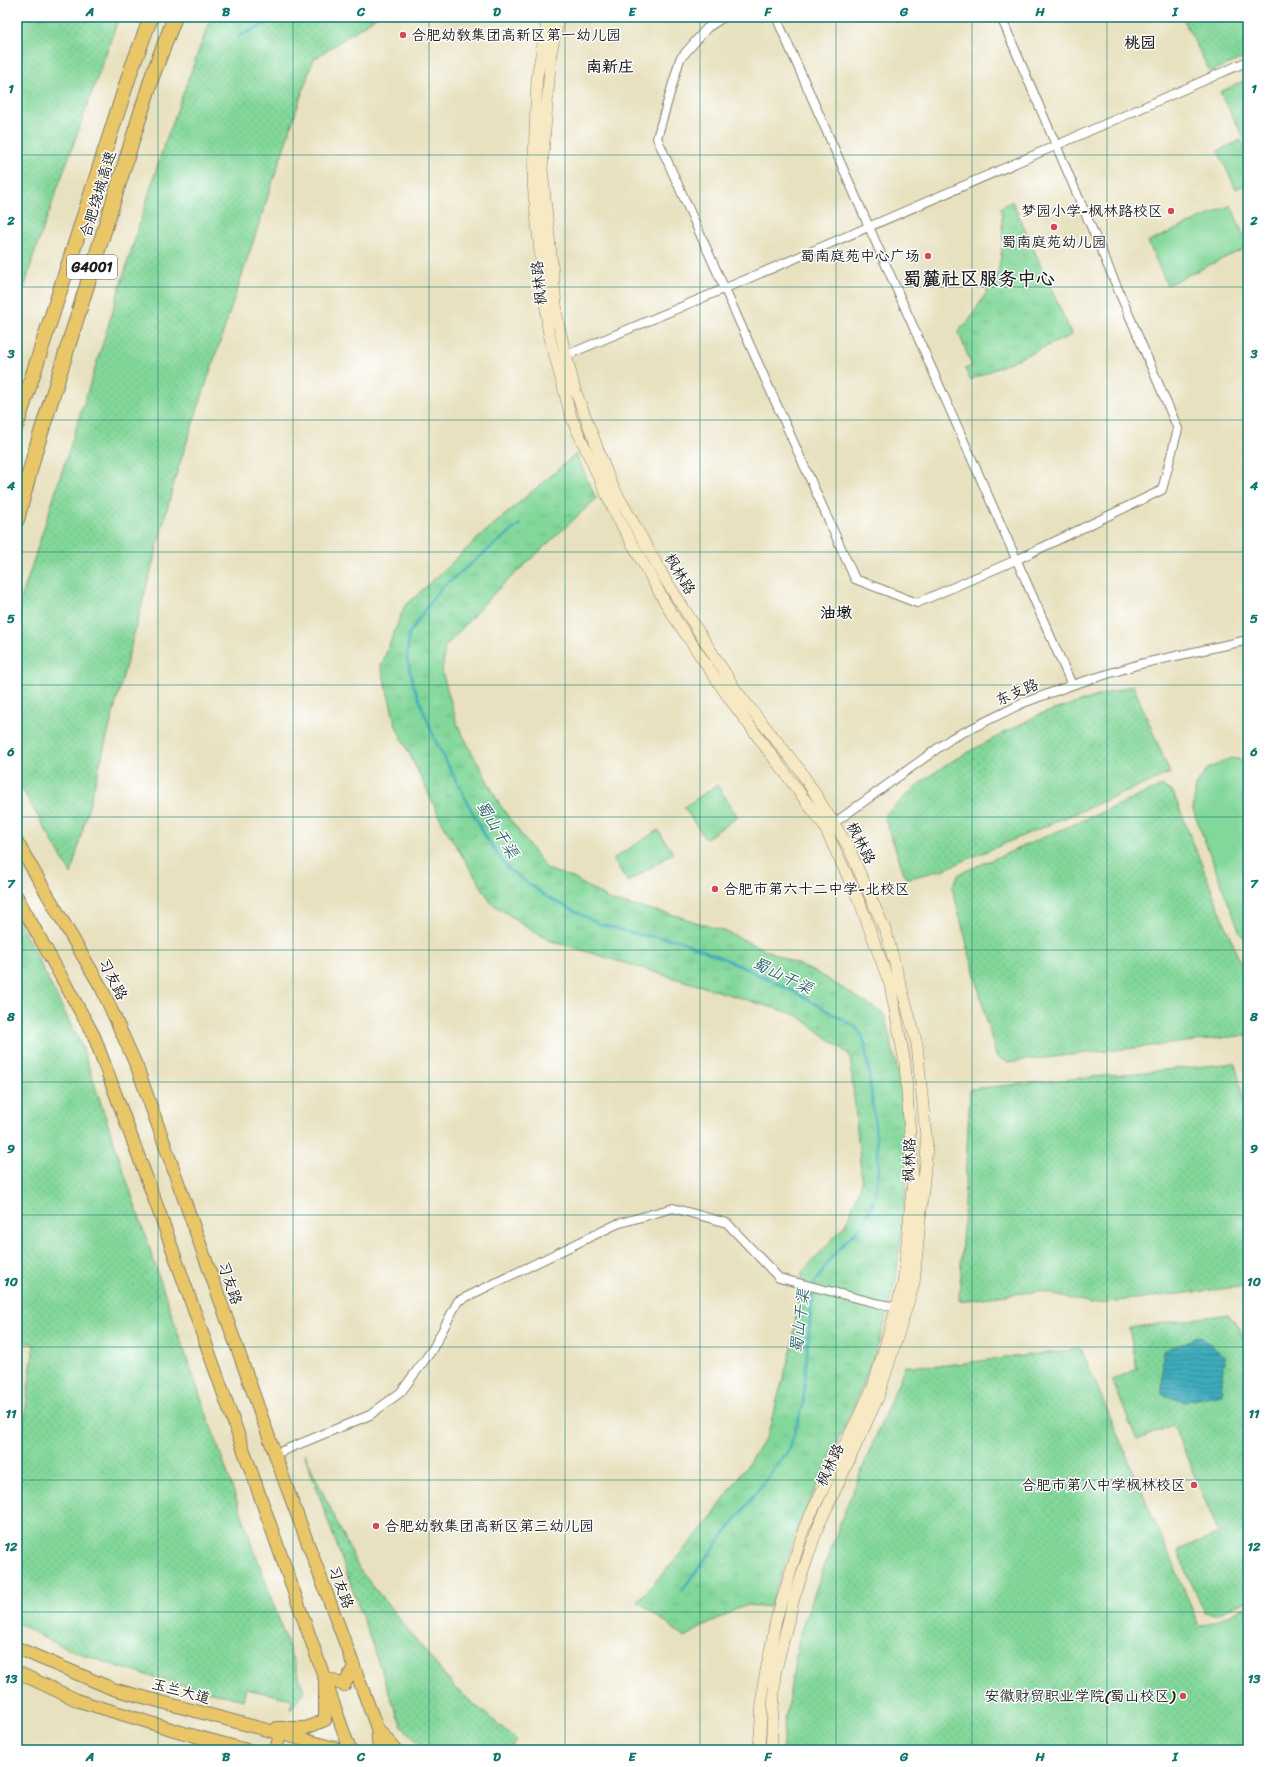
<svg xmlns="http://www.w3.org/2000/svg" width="1265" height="1767" viewBox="0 0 1265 1767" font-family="Sriracha,'LXGW WenKai TC',sans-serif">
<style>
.grass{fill:url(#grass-dots);stroke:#4f7a5b}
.park{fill:url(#park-tufts);stroke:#4f7a5b}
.pitch{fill:#82d79a;stroke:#4f7a5b}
.water{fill:url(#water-rules);stroke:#2d646c}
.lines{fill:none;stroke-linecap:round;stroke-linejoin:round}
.stream{stroke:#3eacbc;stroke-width:2.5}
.minor-casing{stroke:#827e6e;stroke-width:10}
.secondary-casing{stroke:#827e6e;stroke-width:12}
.primary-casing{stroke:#827e6e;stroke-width:14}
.motorway-casing{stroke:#827e6e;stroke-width:16}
.minor{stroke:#fff;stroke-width:8}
.secondary{stroke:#f6e9c3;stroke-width:11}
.primary{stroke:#e9c769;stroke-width:12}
.motorway{stroke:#e9c769;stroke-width:14}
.grid{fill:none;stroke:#0f766e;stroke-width:1;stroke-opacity:0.55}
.poi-dot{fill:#d1495b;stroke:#fff;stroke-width:1.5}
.labels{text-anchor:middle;stroke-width:3;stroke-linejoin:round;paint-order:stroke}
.shield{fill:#fff;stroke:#606060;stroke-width:1}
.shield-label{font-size:14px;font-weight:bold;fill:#1c1c1c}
.poi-label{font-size:15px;fill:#1c1c1c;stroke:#fff;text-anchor:end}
.street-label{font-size:15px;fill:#1c1c1c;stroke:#fff}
.neighbourhood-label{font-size:16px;font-weight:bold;fill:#1c1c1c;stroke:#fff}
.water-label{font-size:16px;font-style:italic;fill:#2d646c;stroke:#fff}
.district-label{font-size:19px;font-weight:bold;fill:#1c1c1c;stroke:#fff}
.neatline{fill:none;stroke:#0f766e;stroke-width:1.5}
.grid-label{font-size:13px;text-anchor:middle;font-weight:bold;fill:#0f766e}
</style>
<defs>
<pattern id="grass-dots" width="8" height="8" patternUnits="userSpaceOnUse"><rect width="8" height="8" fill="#82d79a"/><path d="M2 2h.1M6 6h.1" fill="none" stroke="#70b884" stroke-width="1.8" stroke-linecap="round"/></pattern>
<pattern id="park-tufts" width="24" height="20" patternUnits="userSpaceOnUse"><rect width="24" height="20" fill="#82d79a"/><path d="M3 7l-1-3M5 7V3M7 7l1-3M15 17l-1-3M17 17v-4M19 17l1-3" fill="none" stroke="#70b884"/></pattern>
<pattern id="water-rules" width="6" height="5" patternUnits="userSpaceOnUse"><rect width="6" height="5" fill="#3eacbc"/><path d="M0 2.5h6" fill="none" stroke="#338b98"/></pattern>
</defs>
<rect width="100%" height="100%" fill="#fff"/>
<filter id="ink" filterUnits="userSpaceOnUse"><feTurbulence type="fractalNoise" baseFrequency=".025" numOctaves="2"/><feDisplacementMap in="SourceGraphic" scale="8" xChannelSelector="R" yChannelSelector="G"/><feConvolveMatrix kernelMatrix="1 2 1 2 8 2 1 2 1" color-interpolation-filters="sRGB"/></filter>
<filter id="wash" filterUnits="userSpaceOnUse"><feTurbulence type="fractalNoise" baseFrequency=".012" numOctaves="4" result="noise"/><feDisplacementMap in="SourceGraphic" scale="16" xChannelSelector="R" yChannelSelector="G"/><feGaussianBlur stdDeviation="0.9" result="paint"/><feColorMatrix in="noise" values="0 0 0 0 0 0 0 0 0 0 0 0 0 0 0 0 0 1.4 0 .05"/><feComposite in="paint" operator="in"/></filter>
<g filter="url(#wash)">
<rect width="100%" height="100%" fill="#e8e1bf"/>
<path class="grass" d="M17,17H119L34,254L17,314Z
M211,17H376L313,60L176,475L71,874L17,780V612L91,381L162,151Z
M1182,17H1248V56L1210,72Z
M1248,79V146L1220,92Z
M1133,685L1170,773L945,869L906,879L884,816L925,779L957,758L1038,715Z
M1162,786L1173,792L1248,982V1035L1008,1062L996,1056L952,887L959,874Z
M17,918L82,1047L178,1333L304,1691L290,1710L292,1699L246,1689L243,1700C165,1680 87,1664 17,1623V1478L34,1344L17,1341Z
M1235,1063L1246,1108L1248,1107V1286L1091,1304L1039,1291L959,1301L970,1089Z
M1228,1314L1239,1327L1248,1349V1600L1216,1614L1204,1612L1178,1552L1183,1548L1219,1533L1173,1425L1137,1440L1112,1380L1137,1369L1129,1328Z
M1081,1349L1200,1627L1248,1606V1741L1227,1750H783V1731L800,1633L845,1510L905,1366L947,1365Z
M304,1453L359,1569L455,1688L517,1740L510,1750H427L401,1726Z"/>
<path class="park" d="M1012,201L1072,335L970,380L965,369L972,366L958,331L970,319L998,274L1003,242L1001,207Z
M576,454L596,499L494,593L445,647L442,672L458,726L500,805L533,851L547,869L573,878L612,901L674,915L724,931L819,974L884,1014L902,1088L907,1182L896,1280L882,1334L857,1399L799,1524L770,1607L744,1605L684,1637L638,1601L707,1524L767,1436L792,1347L802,1273L846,1224L862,1182L850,1055L797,1015L548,940L492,904L445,828L396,726L381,666L404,607L485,532Z"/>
<path class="pitch" d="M1241,140L1248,154V183L1236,189L1218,151Z
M1231,205L1248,247L1167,285L1148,242Z
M1231,758L1248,761V942L1240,933L1193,810L1196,784L1208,769Z
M717,785L738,817L705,839L684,807Z
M658,830L673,853L628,882L613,859Z"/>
<path class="water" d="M1201,1336L1225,1357L1221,1394L1184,1402L1162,1394L1163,1351Z"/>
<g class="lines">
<path class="stream" d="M239,36L280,17
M520,524L441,588L424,611L409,634L407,659L414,686L435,740L485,836L508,869L547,897L602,925L640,935L678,940L727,960L791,990L854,1026L861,1033L865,1044L874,1114L879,1169L874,1199L864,1223L845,1242L831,1258L815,1283L810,1318L803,1405L790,1448L682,1590"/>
</g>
</g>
<g filter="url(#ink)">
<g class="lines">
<defs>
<path id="minor" d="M724,17L707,28L680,59L657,138L855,579L917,603L1016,560L1162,490L1178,429L1001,17
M776,17L1072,685
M562,357C792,261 1020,162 1248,61
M830,826L952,738L1023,703L1072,685L1140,664L1248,640
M275,1454L370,1415L401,1392L432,1350L458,1301L617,1224L673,1208L727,1223L779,1278L876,1303L900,1308"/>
<path id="secondary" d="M548,17L537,77L533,184L548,330L571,417L616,515L670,611L726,694L823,824L860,903L890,985L905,1063L913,1178L903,1284L873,1387L804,1528L776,1620L763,1686L759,1750
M559,17L551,53L542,169L558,323L575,390L611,483L665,579L738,693L800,770L848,846L886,932L917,1044L927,1147L914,1284L878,1398L818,1527L794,1598L775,1674L771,1750"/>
<path id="primary" d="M17,842L102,989L137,1067L286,1485L377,1728L379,1750
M17,897L94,1036L161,1217L350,1750
M17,1648L113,1689L342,1750
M17,1672L79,1701L184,1733L247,1750
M277,1728H306L325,1720V1678L344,1685L354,1667
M377,1728L396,1750
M276,1750L280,1734"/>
<path id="motorway" d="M17,424L131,70L151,17
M17,520L35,452L153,74L175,17"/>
</defs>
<use href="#minor" class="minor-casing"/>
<use href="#secondary" class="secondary-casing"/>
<use href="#primary" class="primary-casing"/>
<use href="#motorway" class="motorway-casing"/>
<use href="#minor" class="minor"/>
<use href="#secondary" class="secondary"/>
<use href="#primary" class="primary"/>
<use href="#motorway" class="motorway"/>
</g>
</g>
<path class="grid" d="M158,17V1750M293,17V1750M429,17V1750M565,17V1750M700,17V1750M836,17V1750M972,17V1750M1107,17V1750M17,155H1248M17,287H1248M17,420H1248M17,552H1248M17,685H1248M17,817H1248M17,950H1248M17,1082H1248M17,1215H1248M17,1347H1248M17,1480H1248M17,1612H1248"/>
<g class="poi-dot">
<circle cx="403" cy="35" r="4"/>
<circle cx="1171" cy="211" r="4"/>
<circle cx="1054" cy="227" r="4"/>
<circle cx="928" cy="256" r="4"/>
<circle cx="715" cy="889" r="4"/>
<circle cx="1194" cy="1485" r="4"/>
<circle cx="376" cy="1526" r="4"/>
<circle cx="1183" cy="1696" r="4"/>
</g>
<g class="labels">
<rect class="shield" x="67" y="255" width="50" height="24" rx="3"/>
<g class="shield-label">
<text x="92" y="272">G4001</text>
</g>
<g class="poi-label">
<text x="411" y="40" text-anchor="start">合肥幼教集团高新区第一幼儿园</text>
<text x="1163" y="216">梦园小学-枫林路校区</text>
<text x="1054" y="247" text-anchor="middle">蜀南庭苑幼儿园</text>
<text x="920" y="261">蜀南庭苑中心广场</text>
<text x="723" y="894" text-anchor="start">合肥市第六十二中学-北校区</text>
<text x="1186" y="1490">合肥市第八中学枫林校区</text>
<text x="384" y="1531" text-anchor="start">合肥幼教集团高新区第三幼儿园</text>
<text x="1175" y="1701">安徽财贸职业学院(蜀山校区)</text>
</g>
<g class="street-label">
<text transform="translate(98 194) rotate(-73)" y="5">合肥绕城高速</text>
<text transform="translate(539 283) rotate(-96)" y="5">枫林路</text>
<text transform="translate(680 574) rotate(59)" y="5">枫林路</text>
<text transform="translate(1017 692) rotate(-23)" y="5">东支路</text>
<text transform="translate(861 843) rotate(63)" y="5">枫林路</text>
<text transform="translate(113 979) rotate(63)" y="5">习友路</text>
<text transform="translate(909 1160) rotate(-88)" y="5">枫林路</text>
<text transform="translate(230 1283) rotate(71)" y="5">习友路</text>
<text transform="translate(830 1465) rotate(-65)" y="5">枫林路</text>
<text transform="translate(341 1587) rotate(69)" y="5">习友路</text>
<text transform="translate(181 1691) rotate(15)" y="5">玉兰大道</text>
</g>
<g class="neighbourhood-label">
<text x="1140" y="48">桃园</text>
<text x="610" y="72">南新庄</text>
<text x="836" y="618">油墩</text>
</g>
<g class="water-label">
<text transform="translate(498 829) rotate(58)" y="6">蜀山干渠</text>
<text transform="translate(783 975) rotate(26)" y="6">蜀山干渠</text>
<text transform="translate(799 1321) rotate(-83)" y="6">蜀山干渠</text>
</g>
<g class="district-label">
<text x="979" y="285">蜀麓社区服务中心</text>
</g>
</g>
<rect width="1265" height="1767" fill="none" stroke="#fff" stroke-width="44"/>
<rect x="22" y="22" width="1221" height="1723" class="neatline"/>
<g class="grid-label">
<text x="90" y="16">A</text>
<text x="226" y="16">B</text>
<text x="361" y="16">C</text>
<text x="497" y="16">D</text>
<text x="632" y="16">E</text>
<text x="768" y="16">F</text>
<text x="904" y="16">G</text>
<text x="1040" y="16">H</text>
<text x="1175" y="16">I</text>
<text x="11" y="93">1</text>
<text x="1254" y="93">1</text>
<text x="11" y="225">2</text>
<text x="1254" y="225">2</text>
<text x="11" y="358">3</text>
<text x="1254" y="358">3</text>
<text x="11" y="490">4</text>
<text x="1254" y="490">4</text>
<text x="11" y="623">5</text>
<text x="1254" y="623">5</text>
<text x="11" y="756">6</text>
<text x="1254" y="756">6</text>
<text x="11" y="888">7</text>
<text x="1254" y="888">7</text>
<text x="11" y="1021">8</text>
<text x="1254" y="1021">8</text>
<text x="11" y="1153">9</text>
<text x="1254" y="1153">9</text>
<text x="11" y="1286">10</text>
<text x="1254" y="1286">10</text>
<text x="11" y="1418">11</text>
<text x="1254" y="1418">11</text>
<text x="11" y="1551">12</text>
<text x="1254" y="1551">12</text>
<text x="11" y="1683">13</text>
<text x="1254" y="1683">13</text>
<text x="90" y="1761">A</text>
<text x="226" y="1761">B</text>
<text x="361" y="1761">C</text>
<text x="497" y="1761">D</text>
<text x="632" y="1761">E</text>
<text x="768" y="1761">F</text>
<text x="904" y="1761">G</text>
<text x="1040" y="1761">H</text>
<text x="1175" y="1761">I</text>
</g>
</svg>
